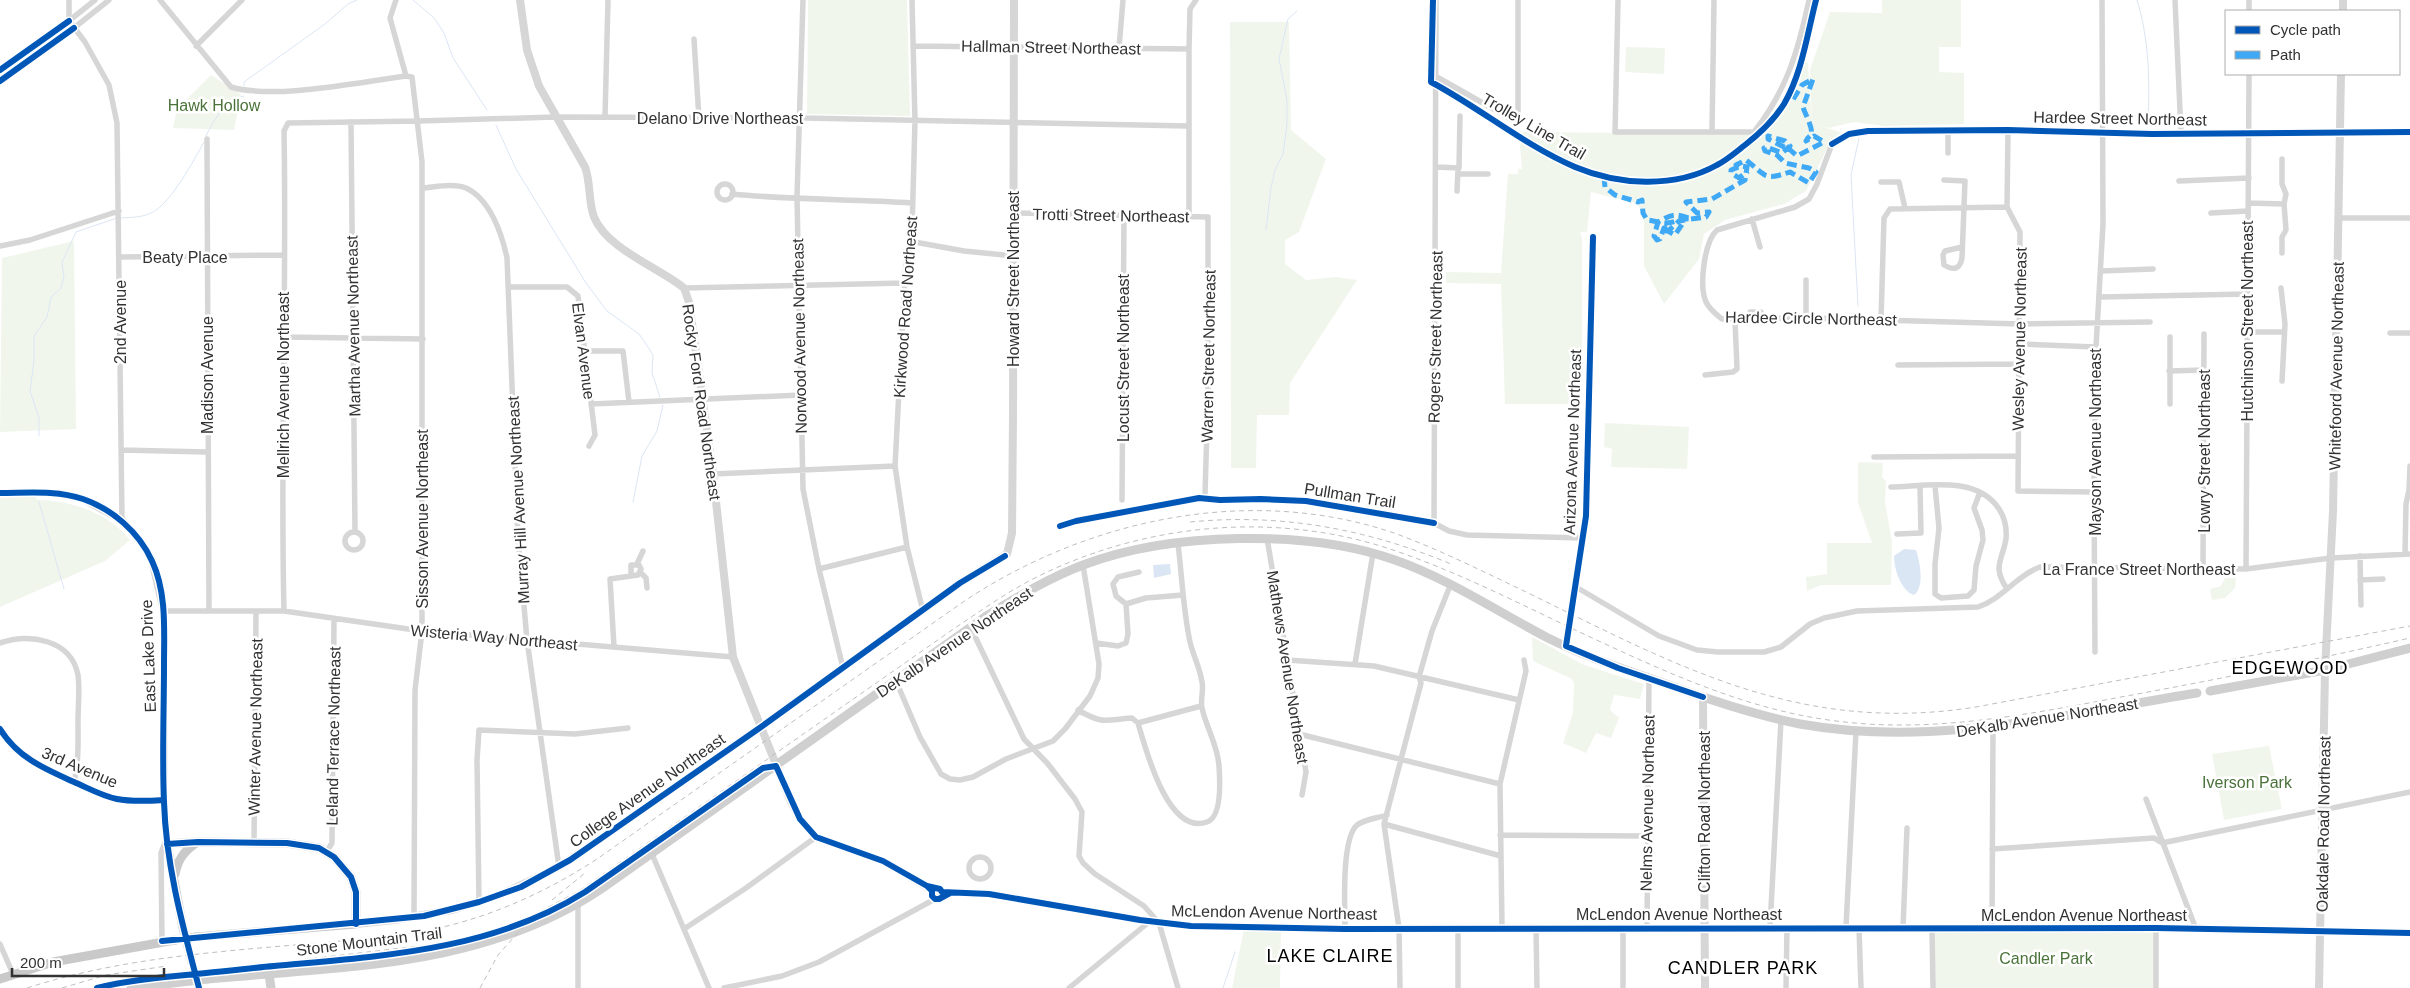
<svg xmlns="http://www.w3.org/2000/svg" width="2410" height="988" viewBox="0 0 2410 988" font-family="Helvetica,sans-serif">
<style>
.green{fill:#f1f6ed}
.water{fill:#dbe6f4}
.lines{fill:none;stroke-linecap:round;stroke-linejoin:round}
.stream{stroke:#dbe6f4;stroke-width:1}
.primary-tunnel{stroke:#d6d6d6;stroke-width:9;stroke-dasharray:9 4.5;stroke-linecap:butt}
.minor{stroke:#d6d6d6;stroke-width:5.5}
.tertiary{stroke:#d6d6d6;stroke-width:8}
.secondary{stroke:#cfcfcf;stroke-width:9}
.primary{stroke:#c9c9c9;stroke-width:9}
.rail{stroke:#bebebe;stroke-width:1;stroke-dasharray:5 4;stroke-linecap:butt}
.secondary-bridge{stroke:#cfcfcf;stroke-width:9}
.primary-bridge{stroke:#c9c9c9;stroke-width:9}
.quiet{stroke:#3fa9f5;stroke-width:5;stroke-dasharray:10 5;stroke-linecap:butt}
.cycleway-casing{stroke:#fff;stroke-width:9}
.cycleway{stroke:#0057b8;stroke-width:6}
.labels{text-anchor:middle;stroke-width:5;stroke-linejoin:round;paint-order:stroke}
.street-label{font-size:16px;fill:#323232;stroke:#fff}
.park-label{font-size:16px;fill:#4a733a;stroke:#fff}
.neighbourhood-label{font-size:18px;letter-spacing:1px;fill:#000;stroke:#fff}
</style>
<rect width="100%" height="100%" fill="#fff"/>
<path class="green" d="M808,0H907L910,116L807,114Z
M1882,0H1961V47H1939V72L1964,73V124L1884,126L1854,122L1829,128L1813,124L1844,133L1831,141L1806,191L1784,204L1725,220L1704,234L1699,259L1664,304L1644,266V222L1638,204L1591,192L1587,232H1580L1582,239V401L1575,404H1505L1501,284L1446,283V272L1501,273L1508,174H1518V169H1522L1520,146L1523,132L1765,134L1784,108L1804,62L1808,63L1812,125L1810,70L1830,12L1882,13Z
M1230,22H1289L1291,130L1326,159L1299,232L1285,240V264L1306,280L1336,277L1357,280L1290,383L1289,415H1257L1256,468H1231Z
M1626,47L1665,48L1664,74L1625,72Z
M211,75L241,94L234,130L173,128L177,109Z
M74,241L76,429L0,432L2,258Z
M1605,423L1689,427L1687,469L1611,467L1612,449L1604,447Z
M1858,462L1883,463L1882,477L1886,481L1885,502L1892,542L1891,585H1821L1807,591L1806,577L1827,574V543H1872L1858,503Z
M0,494H32L38,500C73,501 107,512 130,540L105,561L0,607Z
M2225,578H2236L2235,588L2225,598L2212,600L2210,589L2221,586Z
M1532,637L1584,665L1644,684L1640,699L1614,695L1610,710L1619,718L1611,738L1596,733L1586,753L1563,743L1573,713L1574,683L1572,679L1533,661Z
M2269,746L2282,809L2224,820L2212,754Z
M1244,929H1281L1280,988H1232Z
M2158,930L2157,988H1935L1933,931Z"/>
<path class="water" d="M1904,549L1916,550C1920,562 1925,587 1914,595C1901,591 1894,569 1894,556Z
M1170,564L1171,574L1154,578L1153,565Z"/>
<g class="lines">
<path class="stream" d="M413,0L434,18L444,33L453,58L487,110
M2137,0C2149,38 2150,81 2148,121
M244,86V82L325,24L348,4L357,0
M496,125L516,169L586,283L607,311L639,334L648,347L653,355L652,373L660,397
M206,136C214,119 226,100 244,96
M121,218C132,217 140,218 151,213C170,205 194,160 204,142
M1266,230L1271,188L1275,170L1283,154L1287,124V100L1279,59L1288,19L1297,11
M1858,306L1851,175L1859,138
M39,436V418L30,391L34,361V336L47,317L51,297L61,288L64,277L62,262L76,232L117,218
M39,502L64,589
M633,502L642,456L657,431L663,405
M1223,988L1235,952"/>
<path class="primary-tunnel" d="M183,928L199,988"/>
<path class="minor" d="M69,0V21L85,42L109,85L117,123L122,520
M160,0L231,87C274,100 360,82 406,76
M396,0L390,18L406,76L412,77L422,162V631L415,690L414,917
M803,0L797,197L803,489L819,569L843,668
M912,0L915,121L912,231L906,258L895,466L907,547L923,611
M1436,0L1434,523L1449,531L1467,535L1583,538
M1618,0L1615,132H1754C1787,90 1798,51 1809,0
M2175,0L2181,133
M2249,11V0
M694,39L699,119
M196,46L242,0
M913,46L1189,49
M1119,48L1123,0
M0,70L45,40L95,0
M1437,77L1518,123V0
M0,81L50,47L109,0
M605,117L608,0
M351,122L355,531
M2008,130L2007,207L2020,232L2018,491L2094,492
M1712,132L1714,0
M207,139L209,611
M1948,153V130
M1437,167L1459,168L1460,116
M1458,174H1488
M1944,180L1965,181L1962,258C1960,269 1954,271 1944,265L1943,255L1945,251L1962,247
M2179,181L2249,178
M1881,182H1899L1905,208
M717 192a8 8 0 1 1 16 0a8 8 0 1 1-16 0Z
M422,188C436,187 453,183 466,188C490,199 502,234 507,258L518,538L527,640L559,867
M1457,191L1458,171
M732,194C792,200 852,199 912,203
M2248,203L2284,204
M1014,213L1208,217V394L1205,494
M2211,213L2248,211
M1189,215V49L1190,9L1196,0
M2339,218H2410
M1752,219L1760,247
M909,241L964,251L1014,256
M0,246L30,240L119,211
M2282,253V237L2286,230L2284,204L2286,194L2282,184V159
M120,257L284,255
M2101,271L2153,269
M1806,280V318
M508,287H567L578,296L595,435L589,446
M684,288L904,283
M2281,288L2285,324L2282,381
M2100,297L2248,294
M1747,319L1750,312H1761L1763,319
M1881,320L1884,218L1890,209L2007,207
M2150,322L2020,324L1811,318L1722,319C1716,314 1710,310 1706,302C1699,286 1704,242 1717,230L1795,207L1809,199L1817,184L1832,144L1849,134L1868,131L2008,130L2152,134L2410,132
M2247,332H2284
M2390,333H2410
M285,337L423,339
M2170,337V404
M2018,344L2096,347
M585,351H623L629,402
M1898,365L2018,364
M2169,371L2204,370
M1705,375L1733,372L1737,369L1735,319
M591,404L801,395
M121,450L206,452
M1874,457L2018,456
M713,474L895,466
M1935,486L1939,528L1935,564V594L1941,598L1968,596L1974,590L1976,566L1983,540L1982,530L1974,508L1980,492
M1891,487C1926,486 1977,475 1999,509C2005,518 2007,528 2006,539C2002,562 1992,566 2007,589
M1122,500L1124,216
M345 541a9 9 0 1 1 18 0a9 9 0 1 1-18 0Z
M1897,534L1921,533L1920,486
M1267,538L1306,772L1302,795
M2405,554L2406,504L2409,490L2410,466
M2360,556L2361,605
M637,564L643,551
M819,569L907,547
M2203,569L2204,334
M2246,569L2249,74
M641,573L646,578L647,588
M2360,580L2383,579
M1576,587L1659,636L1697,650L1718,652H1764L1781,647L1810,624L1824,618L1857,611L1978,607C2002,599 2016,576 2040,567L2246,569L2331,558L2410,554
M1126,604L1146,598L1183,595
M164,611H284L422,631L733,657
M284,611C280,451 287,291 284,131L288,123L419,121L555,117L805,118L1188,126
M971,628L1024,739L1048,764L1075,799L1082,812L1079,856L1083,863L1095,874L1144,906L1159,923L1178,988
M0,643C29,633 71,639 78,675C80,690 78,706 78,721C78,741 79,762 74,782
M1096,643L1118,646L1126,643L1128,634L1126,604L1116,596L1113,584L1118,577L1139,572
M1566,646L1586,516L1593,237
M614,647L610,579L638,575L641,569L639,565H631V575
M2095,652L2094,492L2096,347L2103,224L2102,0
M1287,660L1374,666L1519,700
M1355,664L1373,553
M896,681L920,737L941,774L950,779L960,780L973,777L1006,759L1053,741L1065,729L1090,696L1098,678L1099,664L1083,565
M1078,710C1104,725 1104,720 1132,718L1138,723C1146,750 1168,836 1207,822C1222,817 1220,780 1219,766C1218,746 1206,727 1202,708C1200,700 1204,690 1202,682C1200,668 1193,655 1190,642C1183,609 1182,576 1178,544
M1138,723L1201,706
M0,729C18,758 45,769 74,782C88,788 102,796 117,799C132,802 149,801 164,800
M1299,734L1500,784
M2146,799L2196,929
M1384,824L1501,856
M1500,835L1646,836
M254,843L256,612
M1992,849L2154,838L2162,843L2410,792
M327,851L332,843L334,620
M652,854L709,988
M969 868a11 11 0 1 1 22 0a11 11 0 1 1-22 0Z
M479,902L477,760L479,730L575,734L628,728
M1536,927L1537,988
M1770,927L1781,720
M1846,927L1856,731
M1502,928L1500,784L1526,671L1524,660
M1623,928V988
M1859,928L1861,988
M1903,928L1907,828
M684,929L746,888L816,837
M1345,929C1345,908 1341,839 1357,825C1365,819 1378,818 1387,815
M1647,929L1649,678
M1932,929L1933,988
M1992,929L1993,727
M162,941L161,853L166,840
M0,944L13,974
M578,988V904
M724,988L782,976L819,962L935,899
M1069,988L1149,922
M1400,988L1399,928L1384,824L1421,683L1419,677L1432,631L1450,586
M1458,988V929
M1786,988L1787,927
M2156,988V928"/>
<path class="tertiary" d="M520,0L527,50L539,86L585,167C591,183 588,201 594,217C607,249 658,267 684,288L689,302L713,474L733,657L791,802L800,819L816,837L883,861L929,888
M2343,11V0
M0,493H57L83,499L122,520L140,541L152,560L164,611V800L167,844
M1703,697L1705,988
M927,886L940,889L942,892L989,894L1140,920L1191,926L1345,929L2156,928L2410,933
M932,891V896L937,899L949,894
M356,924L394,920L452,910L500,895L559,867L761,727L960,583L1007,554L1012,533L1013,413L1014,0
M2319,988L2325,670L2333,511L2341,74"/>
<path class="secondary" d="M2210,691L2325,670L2410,648
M269,974L271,988
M207,979C345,966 485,968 604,887L988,615C1019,596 1049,578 1083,565C1170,532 1308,529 1395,560C1449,579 1498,612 1548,638C1586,657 1626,670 1666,684C1710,700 1754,715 1800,724C1934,748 2065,714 2197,693
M131,988L190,981"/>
<path class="primary" d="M175,874C178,860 183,852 196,843
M183,928L167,844L198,842L287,843L319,848L334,857L351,877L356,892V924L196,937
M0,979L53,962L175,940"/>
<path class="rail" d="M1190,522C1281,513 1367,529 1451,564
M552,900L585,873
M98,984L435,944L471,937L506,926L535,914L579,891L952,630C982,610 1011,589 1043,574C1149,523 1275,512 1387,548C1457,571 1524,606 1590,637C1670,674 1748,710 1836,721C1936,734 2034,713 2132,695C2225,678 2318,659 2410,638
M27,988C151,948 285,950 413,933C480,922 540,896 597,859L963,602C1087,519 1250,484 1394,533C1438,549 1480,570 1522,590C1676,665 1798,735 1976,707L2410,626
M62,988L106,975L167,966
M480,988L498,955L530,919"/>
<path class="secondary-bridge" d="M190,981L207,979"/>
<path class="primary-bridge" d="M175,940L196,937"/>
<path class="quiet" d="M1788,148L1797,156L1824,142L1814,136L1806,141C1807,138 1809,137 1811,135C1814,129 1804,112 1803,107L1813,79L1802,85L1791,103
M1737,168L1736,165L1746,160C1767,176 1763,181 1790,172L1809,183L1816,172L1809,168L1785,163L1777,155L1765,151L1764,148H1769L1782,153L1790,146L1785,141L1768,136V139L1786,148
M1604,177L1605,187L1615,195L1638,202L1642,200L1643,213L1647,220C1653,220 1661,224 1667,223C1676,222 1682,218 1691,219C1676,213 1672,214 1658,222L1654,236L1657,240L1660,239L1664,228L1668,226L1666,231H1668L1679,221L1685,220L1675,235L1668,231
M1691,219L1706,217L1709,212L1697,213L1686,202L1712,199L1745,180L1747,167L1741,166L1731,170V173L1739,178L1748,171"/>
<defs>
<path id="cycleway" d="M1433,0L1431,82C1480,108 1524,145 1575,167C1618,185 1674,189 1717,165C1727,160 1736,152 1745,145C1759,134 1774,120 1784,104C1802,73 1807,35 1816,0
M0,70L69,21
M0,81L74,28
M1832,144L1849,134L1868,131L2008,130L2152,134L2410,132
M1593,237L1586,516L1566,646L1618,668L1703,697
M0,493C28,493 56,490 83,499C112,509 139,532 152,561C167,593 164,631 164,665C164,711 162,757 164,802C166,866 183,927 199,988
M1060,526L1076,521L1199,498L1220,500L1261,499L1306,501L1434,523
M0,729C18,758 45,769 74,782C88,788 102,796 117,799C132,802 149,801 164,800
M776,766L800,819L816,837L883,861L927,886L932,891V896L935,899H939L950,893
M167,844L198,842L287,843L319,848L334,857L351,877L356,892V924
M927,886L940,889L942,892L989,894L1140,920L1191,926L1345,929L2156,928L2410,933
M162,941L424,916L479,902L521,887L570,860L761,727L960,583L1005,556
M97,988C132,979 170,977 206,973C229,971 252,968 274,966C381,956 491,951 585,892L763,768L776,766"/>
</defs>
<use href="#cycleway" class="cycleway-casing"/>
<use href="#cycleway" class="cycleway"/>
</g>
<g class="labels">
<g class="street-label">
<text transform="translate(1051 47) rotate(1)" y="6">Hallman Street Northeast</text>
<text x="720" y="124">Delano Drive Northeast</text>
<text transform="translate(2120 118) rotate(1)" y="6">Hardee Street Northeast</text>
<text transform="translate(1534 126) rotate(30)" y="6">Trolley Line Trail</text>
<text transform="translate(1111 215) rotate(1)" y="6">Trotti Street Northeast</text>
<text x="185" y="263">Beaty Place</text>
<text transform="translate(1013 279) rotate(-90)" y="6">Howard Street Northeast</text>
<text transform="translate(905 307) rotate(-86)" y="6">Kirkwood Road Northeast</text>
<text transform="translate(1811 318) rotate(1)" y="6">Hardee Circle Northeast</text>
<text transform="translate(2247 321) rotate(-90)" y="6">Hutchinson Street Northeast</text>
<text transform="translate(120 322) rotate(-90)" y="6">2nd Avenue</text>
<text transform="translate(353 326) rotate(-91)" y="6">Martha Avenue Northeast</text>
<text transform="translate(799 336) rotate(-91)" y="6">Norwood Avenue Northeast</text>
<text transform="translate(1435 337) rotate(-89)" y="6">Rogers Street Northeast</text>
<text transform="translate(2019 339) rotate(-89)" y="6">Wesley Avenue Northeast</text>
<text transform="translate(584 351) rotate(83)" y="6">Elvan Avenue</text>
<text transform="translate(1208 356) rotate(-89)" y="6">Warren Street Northeast</text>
<text transform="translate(1123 358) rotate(-90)" y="6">Locust Street Northeast</text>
<text transform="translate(2336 366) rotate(-89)" y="6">Whitefoord Avenue Northeast</text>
<text transform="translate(207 375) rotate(-90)" y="6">Madison Avenue</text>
<text transform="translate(283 385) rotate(-90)" y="6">Mellrich Avenue Northeast</text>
<text transform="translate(702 402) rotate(82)" y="6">Rocky Ford Road Northeast</text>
<text transform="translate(1572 442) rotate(-88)" y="6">Arizona Avenue Northeast</text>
<text transform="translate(2095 442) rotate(-90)" y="6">Mayson Avenue Northeast</text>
<text transform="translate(2204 451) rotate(-90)" y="6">Lowry Street Northeast</text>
<text transform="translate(1350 495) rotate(9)" y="6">Pullman Trail</text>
<text transform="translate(518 500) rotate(-93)" y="6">Murray Hill Avenue Northeast</text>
<text transform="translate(422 519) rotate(-90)" y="6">Sisson Avenue Northeast</text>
<text x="2139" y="575">La France Street Northeast</text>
<text transform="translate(494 637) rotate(5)" y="6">Wisteria Way Northeast</text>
<text transform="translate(954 642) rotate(-34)" y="6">DeKalb Avenue Northeast</text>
<text transform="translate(148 656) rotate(-92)" y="6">East Lake Drive</text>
<text transform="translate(1288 667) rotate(81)" y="6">Mathews Avenue Northeast</text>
<text transform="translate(2047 717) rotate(-9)" y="6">DeKalb Avenue Northeast</text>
<text transform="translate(255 727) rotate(-89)" y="6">Winter Avenue Northeast</text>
<text transform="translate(333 736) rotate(-89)" y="6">Leland Terrace Northeast</text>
<text transform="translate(80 767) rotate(23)" y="6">3rd Avenue</text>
<text transform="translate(647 790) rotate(-35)" y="6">College Avenue Northeast</text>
<text transform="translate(1647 803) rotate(-89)" y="6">Nelms Avenue Northeast</text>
<text transform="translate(1704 812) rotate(-90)" y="6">Clifton Road Northeast</text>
<text transform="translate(2323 824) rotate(-89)" y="6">Oakdale Road Northeast</text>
<text transform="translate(1274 912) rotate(1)" y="6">McLendon Avenue Northeast</text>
<text x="1679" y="920">McLendon Avenue Northeast</text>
<text x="2084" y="921">McLendon Avenue Northeast</text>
<text transform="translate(369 941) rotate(-7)" y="6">Stone Mountain Trail</text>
</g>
<g class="park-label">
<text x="214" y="111">Hawk Hollow</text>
<text x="2247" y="788">Iverson Park</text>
<text x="2046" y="964">Candler Park</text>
</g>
<g class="neighbourhood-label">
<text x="2290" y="674">EDGEWOOD</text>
<text x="1330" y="962">LAKE CLAIRE</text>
<text x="1743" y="974">CANDLER PARK</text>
</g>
</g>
<rect x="2225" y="10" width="175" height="65" fill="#ffffff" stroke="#adadad"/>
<rect x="2235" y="26" width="25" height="8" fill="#0057b8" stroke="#adadad"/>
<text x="2270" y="35" font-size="15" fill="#323232">Cycle path</text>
<rect x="2235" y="51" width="25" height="8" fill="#3fa9f5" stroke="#adadad"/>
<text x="2270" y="60" font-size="15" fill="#323232">Path</text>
<path d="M12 968v8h152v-8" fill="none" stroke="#323232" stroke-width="2.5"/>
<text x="20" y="968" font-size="15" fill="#323232" stroke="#ffffff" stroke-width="4" paint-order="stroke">200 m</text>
</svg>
